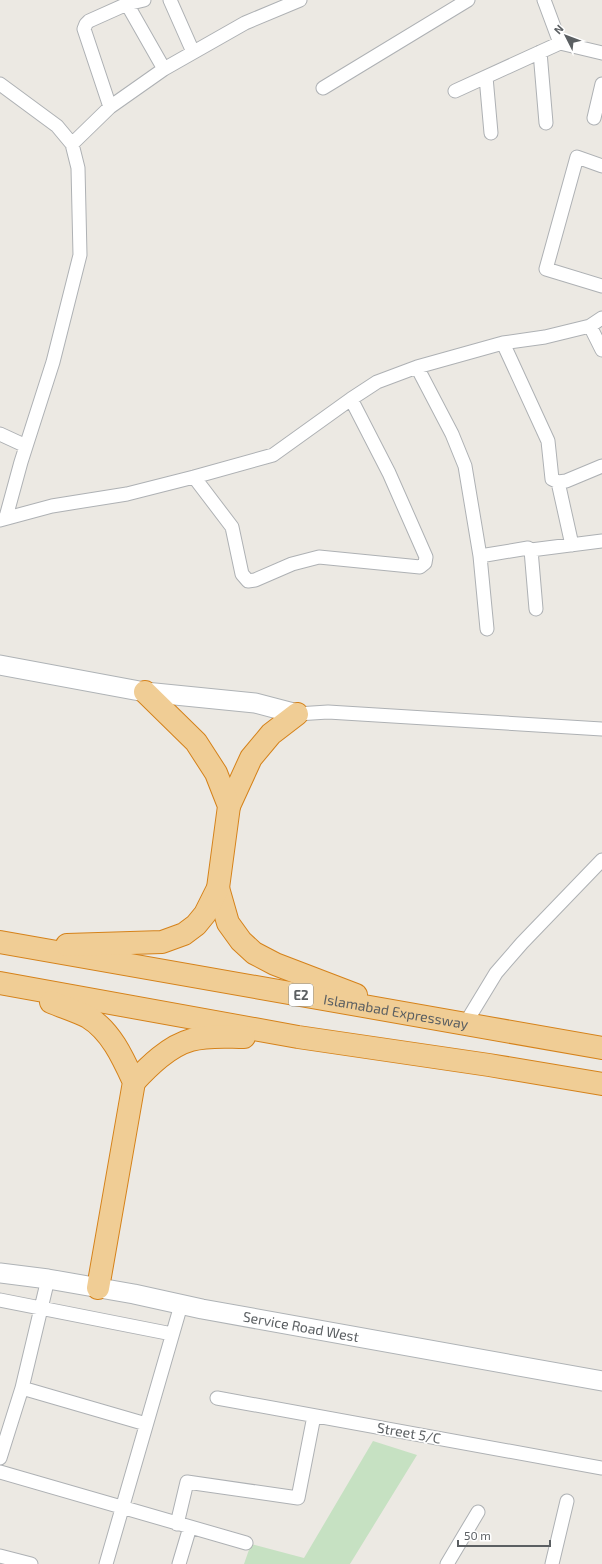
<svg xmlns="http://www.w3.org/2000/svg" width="602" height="1564" viewBox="0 0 602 1564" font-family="'Exo 2',sans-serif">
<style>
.green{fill:#c6e1c2}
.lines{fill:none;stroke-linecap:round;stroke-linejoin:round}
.street-casing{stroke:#aeb1b4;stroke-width:15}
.secondary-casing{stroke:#afb3b6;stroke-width:21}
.highway-casing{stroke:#d5821a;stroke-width:24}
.street{stroke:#fff;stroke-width:13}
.secondary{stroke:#fff;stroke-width:19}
.highway{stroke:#f0cd95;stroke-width:22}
.labels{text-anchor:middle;stroke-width:3.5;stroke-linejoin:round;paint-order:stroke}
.shield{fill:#fff;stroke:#8c8f91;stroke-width:1}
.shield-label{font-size:13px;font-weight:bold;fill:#5b5f62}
.street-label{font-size:14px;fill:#5b5f62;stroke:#fff}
</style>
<rect width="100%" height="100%" fill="#ece9e3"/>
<path class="green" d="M373,1441L417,1455L350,1564H244L251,1544L304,1558Z"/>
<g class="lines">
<defs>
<path id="street" d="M170,0L193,52
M544,0L560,43
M127,4L164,69
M540,52L546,123
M486,77L491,133
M0,84L57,126L72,144L78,168L80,255L53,362L21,462L6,517
M323,88L468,0
M455,91L560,43L602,53
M110,107L84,29L86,24L89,21L127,4L144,0
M594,118L602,84
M72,144L110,107L164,69L245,23L300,0
M602,166L577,157L546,269L602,286
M590,326L602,350
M503,343L548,441L552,479L558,482L566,481L602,466
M417,367L452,434L465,466L480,556L487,629
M0,434L26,446
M194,477L232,527L242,574L248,581L255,580L292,564L319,557L420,567L425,563L426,557L389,473L351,399
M558,482L572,545
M0,520L52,506L127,494L194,477L273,455L351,399L377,382L417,367L503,343L545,337L590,326L602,318
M531,550L536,609
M480,556L528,548L531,550L602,541
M297,714L328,712L602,729
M465,1024L496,973L522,943L602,860
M0,1300L172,1334
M22,1388L146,1424
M217,1398L602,1468
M0,1458L22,1388L48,1279
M0,1472L246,1543
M177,1524L187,1482L298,1498L314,1416
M0,1556L31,1564
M106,1564L181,1305
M179,1564L190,1527
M447,1564L478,1512
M552,1564L567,1501"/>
<g id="secondary">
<path d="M0,665L145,692L255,703L297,714"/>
<path id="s1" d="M0,1273L48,1279L134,1294L202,1309L602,1381"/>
</g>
<g id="highway">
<path d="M229,806L251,758L271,734L297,714"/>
<path d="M218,888L228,923L241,941L254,953L275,964L356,995"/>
<path id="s2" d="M0,942L602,1048"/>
<path d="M67,945L162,942L184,934L196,925L205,914L218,888L229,806L216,773L196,742L145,692"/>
<path d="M0,983L298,1037L489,1065L602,1084"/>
<path d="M51,1002C63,1007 76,1011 88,1017C111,1031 123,1058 134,1082L98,1288"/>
<path d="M134,1082C149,1066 169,1046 191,1040C208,1035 227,1037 244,1037"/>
</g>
</defs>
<use href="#street" class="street-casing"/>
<use href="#secondary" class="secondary-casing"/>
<use href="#highway" class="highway-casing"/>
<use href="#street" class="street"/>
<use href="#secondary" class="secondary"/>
<use href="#highway" class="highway"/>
</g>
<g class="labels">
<rect class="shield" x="289" y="984" width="24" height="22" rx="3"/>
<g class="shield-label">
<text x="301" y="1000">E2</text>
</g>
<g class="street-label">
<text dy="5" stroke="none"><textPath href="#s2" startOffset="402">Islamabad Expressway</textPath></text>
<text dy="5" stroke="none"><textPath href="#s1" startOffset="306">Service Road West</textPath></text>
<text transform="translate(409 1433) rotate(10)" y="5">Street 5/C</text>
</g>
</g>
<g transform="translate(566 36) rotate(312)" stroke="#ffffff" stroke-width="3" paint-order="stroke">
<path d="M0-3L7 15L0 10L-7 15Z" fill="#5b5f62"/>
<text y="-6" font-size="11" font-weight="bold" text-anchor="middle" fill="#5b5f62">N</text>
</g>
<path d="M458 1540v6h92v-6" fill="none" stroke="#5b5f62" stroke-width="2"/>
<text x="464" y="1540" font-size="12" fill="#5b5f62" stroke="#ffffff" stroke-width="3" paint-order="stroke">50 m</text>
</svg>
